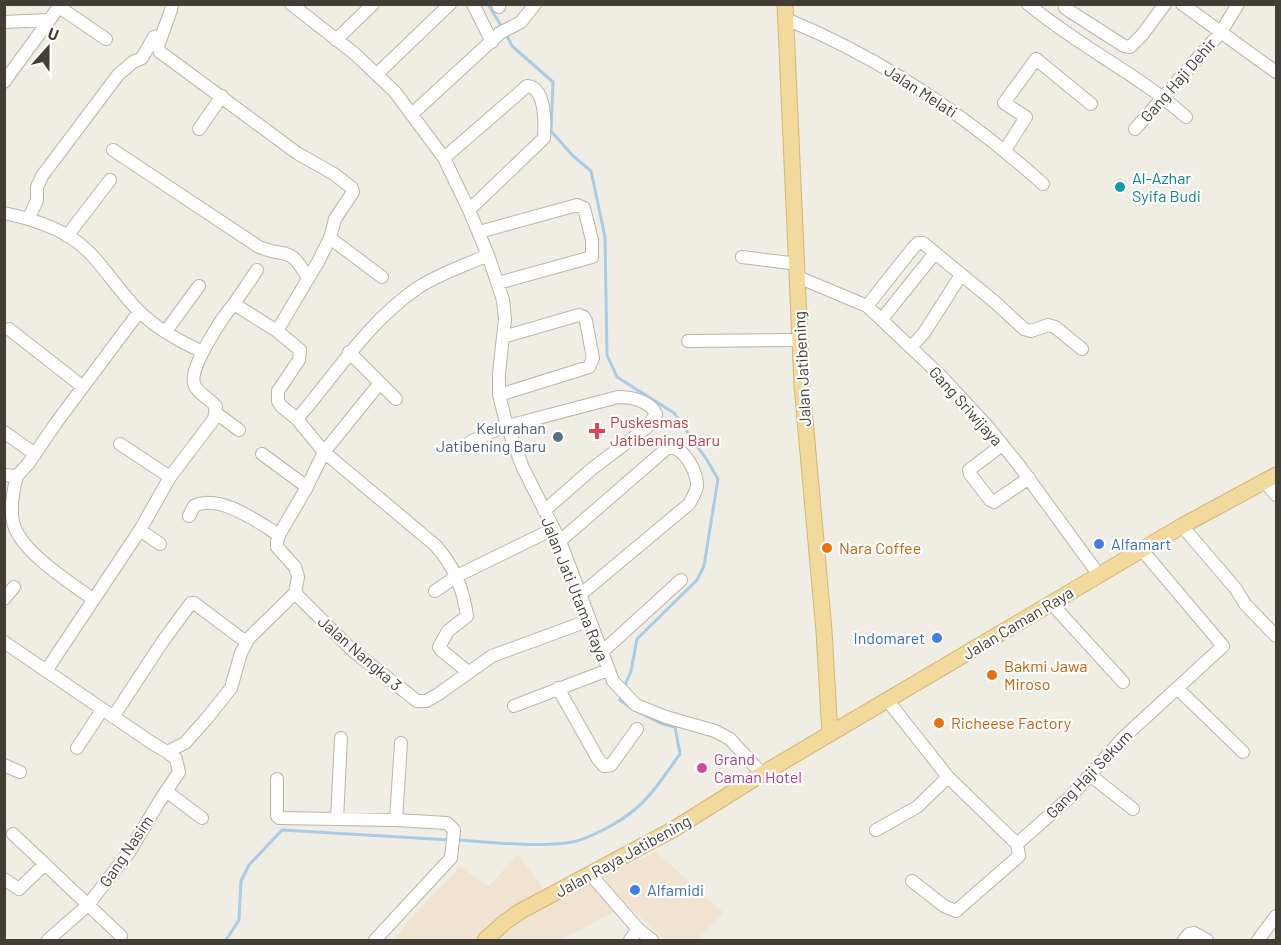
<svg xmlns="http://www.w3.org/2000/svg" width="1281" height="945" viewBox="0 0 1281 945" font-family="Barlow,sans-serif">
<style>
.commercial{fill:#f0e3d2}
.lines{fill:none;stroke-linecap:round;stroke-linejoin:round}
.stream{stroke:#a7cce6;stroke-width:3}
.minor-casing{stroke:#bab4a9;stroke-width:14}
.major-casing{stroke:#d4b66f;stroke-width:17}
.minor{stroke:#fff;stroke-width:12}
.major{stroke:#f2da9c;stroke-width:15}
.culture-dot{fill:#0f9aa8;stroke:#fff;stroke-width:2}
.health-dot{fill:#e0444e;stroke:#fff;stroke-width:2}
.service-dot{fill:#5c6f8a;stroke:#fff;stroke-width:2}
.shop-dot{fill:#3f7fe0;stroke:#fff;stroke-width:2}
.food-dot{fill:#e8710a;stroke:#fff;stroke-width:2}
.hotel-dot{fill:#d1479c;stroke:#fff;stroke-width:2}
.labels{text-anchor:middle;stroke-width:4.5;stroke-linejoin:round;paint-order:stroke}
.street-label{font-size:16px;fill:#423d35;stroke:#fff}
.culture-label{font-size:16px;fill:#0d838f;stroke:#fff;text-anchor:start}
.health-label{font-size:16px;fill:#be3a42;stroke:#fff;text-anchor:start}
.service-label{font-size:16px;fill:#4e5e75;stroke:#fff;text-anchor:end}
.shop-label{font-size:16px;fill:#366cbe;stroke:#fff;text-anchor:start}
.food-label{font-size:16px;fill:#c56008;stroke:#fff;text-anchor:start}
.hotel-label{font-size:16px;fill:#b23c85;stroke:#fff;text-anchor:start}
</style>
<rect width="100%" height="100%" fill="#f0ede5"/>
<path class="commercial" d="M656,852L724,913L697,940H664L627,905L560,940H395L408,921L460,867L489,886L518,854L551,900Z"/>
<g class="lines">
<path class="stream" d="M488,4L503,29
M506,34L512,46L553,82L551,131L573,156L591,171L605,237L607,355L617,377L674,413L707,460L718,479L704,566L697,580L637,639L631,671L624,688
M622,694L620,700L631,708
M457,840C494,842 535,848 572,842C589,839 620,822 633,811C652,796 666,773 680,754L675,727L660,723L637,711
M226,940L239,920L241,881L249,865L282,830L450,840"/>
<defs>
<path id="minor" d="M172,4L171,10L158,46L160,52L297,153L334,174L352,188L353,192L335,219L330,238L318,262L277,331
M291,4L355,54L395,92L444,158L469,210L488,255L503,300L505,319L499,373V395L507,426L523,468L560,541L613,681L636,705L666,717L715,731L730,739L762,774
M473,4L492,42
M498,4L499,7
M1028,4C1078,46 1138,74 1186,117
M1182,4L1276,72
M59,7L106,39
M1065,8L1124,46L1130,47L1142,35L1165,4
M786,19C881,58 966,115 1043,184
M4,22L48,20
M336,40L373,4
M377,74L450,4
M4,82L61,4
M412,114L500,33L521,22L535,4
M199,129L222,96
M1135,129L1221,32L1238,4
M113,150L259,247C289,259 288,244 308,278
M1005,150L1026,117L1004,103L1036,59L1091,104
M444,158L527,86C546,87 545,124 544,138L469,210
M4,213C28,218 52,225 73,239C98,255 116,289 138,310C155,328 181,342 203,352
M29,218L37,200V187L42,176L118,75L133,62L142,58L154,37L158,36
M479,232L577,205L584,208L592,240V257L498,283
M67,236L110,180
M330,238L382,277
M742,257L798,264
M798,277L867,306L941,376L988,427L1018,464L1099,575
M234,304L257,270
M867,306L913,248L918,243H923L996,303L1024,329L1031,331L1048,325L1055,327L1082,349
M882,319L935,253
M9,329L83,387
M166,331L199,286
M688,341L799,340
M911,347L924,333L961,275
M349,352L396,399
M499,395L589,367L593,358L586,321L584,317L579,315L503,337
M216,413L239,430
M297,419C336,374 367,323 416,289C438,274 464,266 488,255
M4,432L35,454
M470,442L500,428L618,397C632,397 650,401 656,414L646,428L593,468L544,511
M120,444L170,477
M1002,445L969,470L970,474L990,500L994,502L1029,478
M262,454L307,487
M4,475L17,476L28,464L56,423L139,312
M17,476C13,491 10,507 13,522C20,552 70,582 94,600
M1265,482L1276,495
M189,516L194,506C219,493 258,522 279,535
M1182,526L1236,589L1245,604L1276,636
M140,530L160,544
M560,541L666,449C682,442 698,472 697,486C696,492 692,499 689,504L580,595
M435,591L457,576L553,529
M295,593L352,650L417,701H426L437,695L492,656L590,620
M4,599L14,587
M1051,603L1123,682
M4,642L152,743L167,752L185,743L208,717L231,688L241,653L249,638L295,593L298,577L295,567L277,547V542L279,535L307,487L324,452L380,383
M602,652L681,580
M46,671L140,530L170,477L214,419L216,407C211,399 196,393 194,383C189,368 223,316 234,304L277,331L300,350L299,360L278,391V401L281,406L297,419L324,452L435,545C454,566 463,588 467,616L448,631L439,647L441,650L468,672
M558,688L598,759L604,766L611,765L637,729
M1178,689L1243,752
M888,701L948,777L1017,844
M514,706L608,670
M113,717L163,641L191,603H194L246,642
M77,748L102,710
M4,765L20,772
M1090,775L1133,809
M277,779V816L279,818L396,820L447,823L454,830L451,858L375,940
M166,791L202,818
M337,819L341,738
M396,820L401,743
M876,830L917,807L948,777
M13,834L121,936
M1017,844L1070,797L1123,738L1223,646L1142,550
M591,875L638,929L652,940
M4,879L19,889L45,864
M912,881L944,906L956,911L1019,856L1017,844
M48,940L88,905L105,883L130,851L159,802L179,772L176,759L167,752
M630,940L638,929
M1184,940L1189,934L1194,933L1207,940
M1258,940L1276,916"/>
<path id="major" d="M785,4L802,386L824,631L830,734
M485,940L505,922L521,911L674,829L762,774L1182,526L1276,475"/>
</defs>
<use href="#minor" class="minor-casing"/>
<use href="#major" class="major-casing"/>
<use href="#minor" class="minor"/>
<use href="#major" class="major"/>
</g>
<circle class="culture-dot" cx="1120" cy="187" r="6"/>
<path class="health-dot" d="M594 422h6v6h6v6h-6v6h-6v-6h-6v-6h6z"/>
<circle class="service-dot" cx="558" cy="437" r="6"/>
<g class="shop-dot">
<circle cx="1099" cy="544" r="6"/>
<circle cx="937" cy="638" r="6"/>
<circle cx="635" cy="890" r="6"/>
</g>
<g class="food-dot">
<circle cx="827" cy="548" r="6"/>
<circle cx="992" cy="675" r="6"/>
<circle cx="939" cy="723" r="6"/>
</g>
<circle class="hotel-dot" cx="702" cy="768" r="6"/>
<g class="labels">
<g class="street-label">
<text transform="translate(1178 80) rotate(-49)" y="6">Gang Haji Dehir</text>
<text transform="translate(921 91) rotate(33)" y="6">Jalan Melati</text>
<text transform="translate(802 369) rotate(-93)" y="6">Jalan Jatibening</text>
<text transform="translate(966 406) rotate(48)" y="6">Gang Sriwijaya</text>
<text transform="translate(575 589) rotate(68)" y="6">Jalan Jati Utama Raya</text>
<text transform="translate(1018 623) rotate(-31)" y="6">Jalan Caman Raya</text>
<text transform="translate(360 653) rotate(41)" y="6">Jalan Nangka 3</text>
<text transform="translate(1089 774) rotate(-46)" y="6">Gang Haji Sekum</text>
<text transform="translate(126 851) rotate(-56)" y="6">Gang Nasim</text>
<text transform="translate(623 856) rotate(-29)" y="6">Jalan Raya Jatibening</text>
</g>
<g class="culture-label">
<text x="1132" y="184">Al-Azhar<tspan x="1132" dy="18">Syifa Budi</tspan></text>
</g>
<g class="health-label">
<text x="610" y="428">Puskesmas<tspan x="610" dy="18">Jatibening Baru</tspan></text>
</g>
<g class="service-label">
<text x="546" y="434">Kelurahan<tspan x="546" dy="18">Jatibening Baru</tspan></text>
</g>
<g class="shop-label">
<text x="1111" y="550">Alfamart</text>
<text x="925" y="644" text-anchor="end">Indomaret</text>
<text x="647" y="896">Alfamidi</text>
</g>
<g class="food-label">
<text x="839" y="554">Nara Coffee</text>
<text x="1004" y="672">Bakmi Jawa<tspan x="1004" dy="18">Miroso</tspan></text>
<text x="951" y="729">Richeese Factory</text>
</g>
<g class="hotel-label">
<text x="714" y="765">Grand<tspan x="714" dy="18">Caman Hotel</tspan></text>
</g>
</g>
<rect width="1281" height="945" fill="none" stroke="#423d35" stroke-width="12"/>
<g transform="translate(48 48) rotate(21)" stroke="#ffffff" stroke-width="4.5" paint-order="stroke">
<path d="M0-4.5L10 22L0 15L-10 22Z" fill="#423d35"/>
<text y="-9" font-size="16" font-weight="bold" text-anchor="middle" fill="#423d35">U</text>
</g>
</svg>
